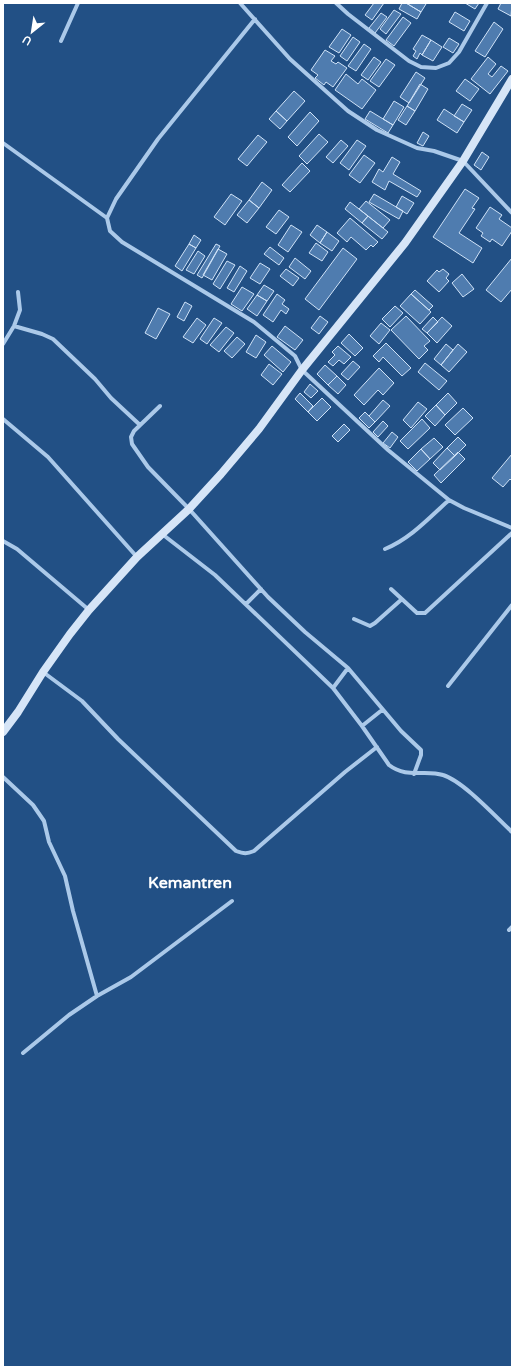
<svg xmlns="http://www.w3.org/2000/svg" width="515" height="1370" viewBox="0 0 515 1370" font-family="'Varela Round',sans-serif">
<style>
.building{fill:#4f7caf;stroke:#cfe2f7}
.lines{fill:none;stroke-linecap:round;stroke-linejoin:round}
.street{stroke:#abc9e9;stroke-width:4}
.secondary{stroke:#d6e5f7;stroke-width:8}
.labels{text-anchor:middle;stroke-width:3.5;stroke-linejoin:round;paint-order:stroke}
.quarter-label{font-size:16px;font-weight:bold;fill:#fff;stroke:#225085}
</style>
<rect width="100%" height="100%" fill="#225085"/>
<path class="building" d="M374,3H384L372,20L365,15Z
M402,3H406L421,12L417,19L399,9Z
M406,3H423L426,4L421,12Z
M465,3H479L475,9Z
M501,3H512L511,16L498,9Z
M394,10L401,14L386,34L380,29Z
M455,12L470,21L464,31L449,22Z
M381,13L387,17L375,33L369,28Z
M403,17L411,23L394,46L386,40Z
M494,22L503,29L485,57L475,51Z
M342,29L351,35L339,53L329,47Z
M422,35L431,40L422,55L420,53L417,59L413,56L416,51L413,49Z
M353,37L360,42L347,61L340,56Z
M449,38L459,44L453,53L443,47Z
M431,40L442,47L433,61L422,55Z
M364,44L371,49L356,71L348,66Z
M325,50L335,56L331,61L336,64L338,62L347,68L333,87L326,82L324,85L315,78L318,75L311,70Z
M374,57L381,62L368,80L361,75Z
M488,57L496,64L488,74L492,77L501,66L508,71L490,94L471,79Z
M386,59L395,65L379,87L370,81Z
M416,72L425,78L409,103L400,97Z
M346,74L358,84L362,79L376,90L362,109L335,90Z
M465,79L479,89L470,101L456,91Z
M420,84L428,89L415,111L407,106Z
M294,91L305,101L287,121L276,111Z
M394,101L404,107L393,125L383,119Z
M462,104L472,110L464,122L454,116Z
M407,106L415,111L406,125L398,120Z
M444,109L464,122L457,133L437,120Z
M276,111L287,121L280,129L269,119Z
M370,111L393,125L388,133L365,119Z
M310,112L319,121L297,146L288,137Z
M423,132L429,136L423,146L417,143Z
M319,134L328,142L307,164L299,156Z
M258,135L267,142L247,166L238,159Z
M341,140L348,146L333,163L326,157Z
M357,140L366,146L349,170L340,163Z
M482,152L489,157L481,170L474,165Z
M364,155L375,163L360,183L349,175Z
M392,157L400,162L393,174L421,191L417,197L389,181L385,190L372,182L379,169L383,172Z
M302,163L310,171L290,192L282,185Z
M262,182L272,190L259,208L249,200Z
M465,189L479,198L472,208L475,209L459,233L482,248L473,263L433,237Z
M231,194L242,201L225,225L214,217Z
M374,194L403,211L399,219L369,202Z
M402,196L414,203L407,214L396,207Z
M249,200L259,208L247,223L237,215Z
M366,201L390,220L383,228L359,209Z
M350,202L368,216L362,223L345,209Z
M490,207L502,215L499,219L512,228V231L502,246L492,239L490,242L481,236L483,233L476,228Z
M279,210L289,217L276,234L266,227Z
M368,216L388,232L382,239L362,223Z
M350,218L378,242L373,247L371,245L366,250L351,237L347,242L337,233Z
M291,225L302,232L288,252L278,245Z
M317,225L327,232L320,243L310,235Z
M327,232L339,241L332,251L320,243Z
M194,235L201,240L196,248L189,244Z
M316,243L328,252L322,261L309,253Z
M189,244L196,248L182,271L175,266Z
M216,244L220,246L202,278L197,275Z
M270,247L284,258L279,265L264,254Z
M343,248L357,259L319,310L305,299Z
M218,249L227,254L212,280L203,275Z
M198,251L205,256L194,274L186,270Z
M295,258L311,271L305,279L289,267Z
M512,258V289L501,302L486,290Z
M227,261L235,265L220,289L213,284Z
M260,263L270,269L260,284L250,278Z
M240,266L247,271L234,292L227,288Z
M286,269L299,278L293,286L280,276Z
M443,269L449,274L446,278L449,281L439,292L427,281L437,270L439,272Z
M462,274L474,289L463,297L452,283Z
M264,285L274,291L267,301L257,295Z
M242,287L254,294L242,311L231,304Z
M415,290L433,306L429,310L411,294Z
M277,294L285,300L282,304L289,309L286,314L281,310L273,322L263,315Z
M411,294L431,312L420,324L400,306Z
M257,295L267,301L257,316L247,309Z
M185,302L192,306L184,321L177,317Z
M395,306L403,313L390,327L382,319Z
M158,308L170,314L156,339L145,333Z
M320,316L328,322L319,334L311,328Z
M406,316L430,341L424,346L428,350L419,359L391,330Z
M433,317L438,322L427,333L422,329Z
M442,317L452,326L437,343L427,333Z
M197,318L206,325L193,343L183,337Z
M214,318L222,323L207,344L200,339Z
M381,323L390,330L379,344L370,336Z
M285,326L303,340L295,350L277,337Z
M226,327L234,333L219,352L210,345Z
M349,334L363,348L355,356L341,343Z
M256,335L266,342L256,358L246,352Z
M237,337L245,344L232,358L224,351Z
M386,343L411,368L402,376L383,357L379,362L373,356Z
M446,344L453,350L441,365L434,359Z
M458,344L467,352L449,372L441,365Z
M272,346L291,362L283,372L264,355Z
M338,346L351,357L344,364L339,360L333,366L328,362L335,355L332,352Z
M353,361L360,367L348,380L341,374Z
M425,363L447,381L439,390L418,372Z
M269,364L282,374L273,385L261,375Z
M325,365L337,376L328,385L317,374Z
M379,368L394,383L383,395L378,390L364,405L354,395Z
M337,376L346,385L338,394L328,385Z
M310,384L318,391L311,398L304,392Z
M300,393L313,406L308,412L295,399Z
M448,393L457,403L445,415L436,405Z
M322,398L331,407L317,421L308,412Z
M383,400L390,406L375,422L369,416Z
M418,402L427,409L411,428L403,420Z
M436,405L445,415L435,426L425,416Z
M463,408L473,418L455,435L445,425Z
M365,412L375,422L369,428L359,418Z
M422,419L430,428L408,449L400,441Z
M383,421L388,426L378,437L373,432Z
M344,424L350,430L338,442L332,436Z
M392,432L398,437L390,448L383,443Z
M458,437L466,445L455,456L447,448Z
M434,438L443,447L430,459L421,449Z
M447,448L455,456L440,470L433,463Z
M421,449L430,459L417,471L408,462Z
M458,452L465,459L441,483L434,475Z
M512,454V481L510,479L503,487L492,478Z"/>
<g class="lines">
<path class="street" d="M240,3L290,59L348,111L377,130L417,148L434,151L463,161L512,213
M336,3L348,14L409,61L421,67L436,68L449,63L459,52L487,3
M255,19L158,139L116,199L107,218L110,231L122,242L254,322L295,356L302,370L388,450L449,500L464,508L512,528
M61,41L78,3
M3,143L107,218
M14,326L42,334L53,339L95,379L111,398L140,425
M3,344L14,326L20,310L18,292
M160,406L134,431L131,437L132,444L148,467L189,509L268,597L305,632L348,668L401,731L421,750V755L414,774
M3,419L48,457L137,557
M162,534L215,575L333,688L362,726L389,765C407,779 425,769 443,775C463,781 496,817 512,832
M3,541L17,549L89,610
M385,549C410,539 429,518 449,500
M391,589L417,613H425L512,533
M246,604L261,589
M354,619L370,626L375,623L402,599
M43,672L82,701L118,739L236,851C244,854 247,854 254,851L345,772L377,747
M448,686L512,605
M333,688L348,668
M362,726L382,710
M3,777L33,805L44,821L49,842L65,876L73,911L97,996
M509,930L512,927
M23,1053L69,1015L97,996L131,977L232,901"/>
<path class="secondary" d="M3,732L18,712L43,672L70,634L89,610L137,557L189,509L221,474L259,429L302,370L405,243L463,161L512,79"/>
</g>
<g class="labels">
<g class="quarter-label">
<text x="190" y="888">Kemantren</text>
</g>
</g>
<rect width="515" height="1370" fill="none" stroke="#ffffff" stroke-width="8"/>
<g transform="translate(32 32) rotate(210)" stroke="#225085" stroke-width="3" paint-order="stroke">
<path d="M0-3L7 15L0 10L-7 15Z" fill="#ffffff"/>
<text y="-6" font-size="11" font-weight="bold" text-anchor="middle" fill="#ffffff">U</text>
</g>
</svg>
